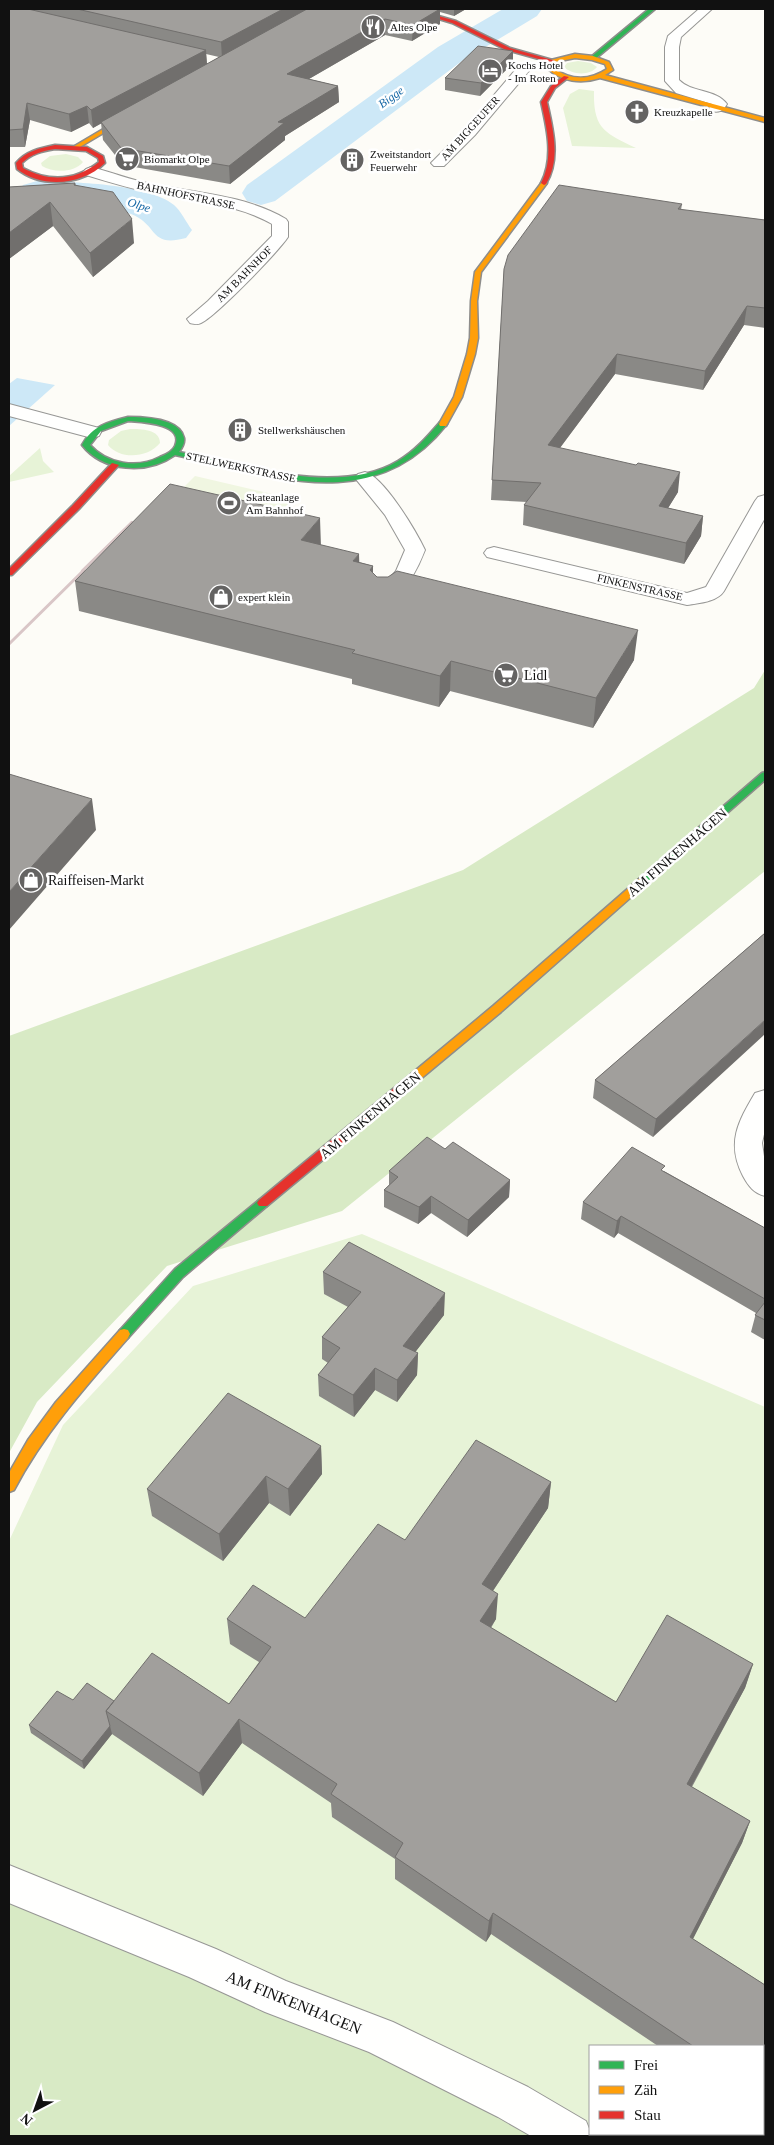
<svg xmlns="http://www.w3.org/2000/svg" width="774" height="2145" viewBox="0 0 774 2145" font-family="Georgia,serif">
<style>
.green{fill:#e7f3d7;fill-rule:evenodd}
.forest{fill:#d8eac5}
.pitch{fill:#f0f6e1}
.water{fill:#cde8f7}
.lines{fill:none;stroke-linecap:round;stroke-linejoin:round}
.river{fill:#cde8f7;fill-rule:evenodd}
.street-casing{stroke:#979795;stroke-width:2}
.fast-casing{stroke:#8e8d8b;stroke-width:3}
.slow-casing{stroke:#8e8d8b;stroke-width:3}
.jam-casing{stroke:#8e8d8b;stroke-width:3}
.street{fill:#fffffe;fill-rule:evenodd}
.fast{fill:#30b455;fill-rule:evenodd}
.slow{fill:#ff9f0a;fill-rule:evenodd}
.jam{fill:#e5322d;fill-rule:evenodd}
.rail-far1{stroke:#d9c6c7;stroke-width:2.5}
.rail{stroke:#d9c6c7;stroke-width:3}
.wall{fill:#8a8986;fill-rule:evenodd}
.shaded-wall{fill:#716f6d}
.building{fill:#a19f9c;stroke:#716f6d}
.labels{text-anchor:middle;stroke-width:5;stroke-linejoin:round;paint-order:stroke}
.far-poi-label{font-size:11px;fill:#111;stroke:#fff;text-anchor:start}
.far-street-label{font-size:11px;fill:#111;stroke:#fff}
.far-water-label{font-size:12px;font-style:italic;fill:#1768a6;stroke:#fff}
.poi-label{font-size:14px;fill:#111;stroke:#fff;text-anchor:start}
.street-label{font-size:14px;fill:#111;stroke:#fff}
.near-street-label{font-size:16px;fill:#111;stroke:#fff}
</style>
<rect width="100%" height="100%" fill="#fdfcf7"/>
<path class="green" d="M578,61L591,63L597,67C590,76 572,75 564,67L567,63Z
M579,89L594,91C593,129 605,133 636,148L572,146L563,108L570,94Z
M66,154L78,157L83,162C74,173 53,173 42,166L41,163L50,156Z
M130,429C141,429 160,429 160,443C148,458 120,460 108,445L109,440L121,431Z
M40,448L43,461L54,472L9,482V476Z
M362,1234L765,1407V2136H559L279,1998L9,1884V1541L63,1425L193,1286ZM590,2046H763V2134H590Z"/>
<path class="forest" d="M765,670V871L342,1211L167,1266L37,1402L9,1453V1036L463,870L754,688Z
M9,1884L279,1998L559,2136H9Z"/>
<path class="pitch" d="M195,476L294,499L264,531L164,507Z"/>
<path class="water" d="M17,378L55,385L9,426V384Z"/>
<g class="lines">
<path class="river" d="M503,9H542L537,16L462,61L275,201L261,205L247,201L242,193L247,185L438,47Z
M37,181C71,182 147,183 174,205C181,211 186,222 192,230L186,238C149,248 159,225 131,214C97,200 58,210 23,201L18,193L23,185Z"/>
<defs>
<path id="street" d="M699,9H712L681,37L679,47V80C692,93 716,89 727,104C723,111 719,113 711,111L709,108L712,104L676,93L665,81V47L668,36Z
M522,67L529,71L475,135L444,166H434L431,163L465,129L517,68Z
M91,167C111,172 131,180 151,184C197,193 245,195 286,219L288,222V237C278,252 216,316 201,323C197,325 194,324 190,323L187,319L208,301L272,236V224C239,205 201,202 164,195C138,191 112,183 86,175L83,172L86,169Z
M9,404L99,428L101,432L99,436L92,438L9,416Z
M365,472C384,477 416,531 425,550C419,566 405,593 391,604C386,607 381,606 376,604L372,600L396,571L405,550L385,515L355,478L358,474Z
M765,495V518L724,591C717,602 699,603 687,605L487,557L484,553L487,549L494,547L687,593L706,587L755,501L758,497Z
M765,1090V1130L762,1143L765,1163V1196C754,1193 749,1187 743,1176C726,1143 738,1122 755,1093Z
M9,1865L216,1949L286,1981L393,2022L528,2087L586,2121L592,2136H531L498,2117L369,2052L265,2012L189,1977L9,1903Z"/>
<path id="fast" d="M649,9H655L595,59H591V57Z
M128,417C143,417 180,418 184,438C185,443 182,448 179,452C243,465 338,497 398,461C415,451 427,437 440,422L447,424C374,517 272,476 175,455C147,475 103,472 82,445C92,426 108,422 128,417ZM128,421C140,422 185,423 175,446C173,451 165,455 160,457C137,469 107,464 90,445L101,431Z
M765,772V780L647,883H639L638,881L639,879L762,773Z
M263,1198L267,1200L269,1203L267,1206L183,1277L128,1338L124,1339L120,1338L118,1334L120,1330L175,1269L259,1200Z"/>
<path id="slow" d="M575,54L593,56L609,62L613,70L605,75L765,118V122L600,78C582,84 561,82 547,68L551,60ZM575,58L592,60L605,64L607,69C589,81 570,80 553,68L555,62Z
M132,112L137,113L78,148L73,147Z
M542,182L547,183L481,272L477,301L478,338L475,354L462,397L446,426H440L439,424L454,397L467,354L470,338L471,301L475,272Z
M643,878L648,881L647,883L501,1012L418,1081H410L408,1078L410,1075L493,1006L639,879Z
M124,1329L128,1330L130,1334L128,1338C86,1386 44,1433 14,1490L9,1492V1473L28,1440L56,1402L120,1330Z"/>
<path id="jam" d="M406,9H414L456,21L510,48L556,61L553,63L506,50L452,23Z
M564,76L569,77L555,88L547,102C553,129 561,159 546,184L544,185L541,183C554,158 547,129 541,102L551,86Z
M55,145L87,147L103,156L105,163C83,185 42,189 17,169L16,163C26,151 40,148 55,145ZM55,149L86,151L98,158L99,162C75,181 49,182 23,168L22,163C31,154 42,151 55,149Z
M112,463L119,465L79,509L12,575H9V569L73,505Z
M414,1074L420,1078L418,1081L267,1206H259L257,1203L259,1200L410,1075Z"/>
</defs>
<use href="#street" class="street-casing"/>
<use href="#fast" class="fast-casing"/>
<use href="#slow" class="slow-casing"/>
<use href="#jam" class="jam-casing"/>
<use href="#street" class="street"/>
<use href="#fast" class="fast"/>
<use href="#slow" class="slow"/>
<use href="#jam" class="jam"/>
<path class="rail-far1" d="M82,571L132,522"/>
<path class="rail" d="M9,644L84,570"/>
</g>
<path class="wall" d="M9,9H466L454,16L440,12V24L412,41L385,35L309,79L338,86L339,102L285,136V140L230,184L123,165L103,140L101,123L93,128L89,123L71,132L30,120L25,147H9ZM206,54L219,57L207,64Z
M513,51V63L480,96L445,90V78Z
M75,183L76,185L134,243L93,277L53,226L9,259V187Z
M682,204L681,210L765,220V328L744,325L703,390L615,374L560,448L678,492L668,508L703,516L701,536L684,564L523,525L524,505L527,502L491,500L504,269Z
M321,545L359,562L373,566V573L377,577L634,660L593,728L450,691L439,707L352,684V679L79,611L75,581Z
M765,933L653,1137L593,1098L595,1080Z
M445,1149L510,1180L509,1197L467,1237L431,1213L418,1224L384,1207V1190L389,1185V1171Z
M664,1171L765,1228V1340L751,1332L756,1313L618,1233L614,1238L581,1219L583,1202Z
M323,1272L444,1315L415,1352L418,1353L417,1375L397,1402L375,1390L354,1417L319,1396L318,1375L328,1363L322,1359V1337L348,1307L324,1294Z
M321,1446L322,1474L290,1516L269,1503L223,1561L152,1516L147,1489Z
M551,1482L548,1508L493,1591L496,1619L491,1628L616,1702L753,1664L745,1688L692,1787L750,1821L742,1843L693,1939L765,1985V2119L763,2117V2046H658L491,1934L486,1942L395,1879V1859L332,1817L331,1803L242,1743L203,1796L112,1734L84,1769L31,1733L29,1725L73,1700L229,1704L259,1662L230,1644L227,1619L305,1618L405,1540Z"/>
<path class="shaded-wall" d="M283,9H314L222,58L221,42Z
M440,9V24L412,41L413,25Z
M454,9H466L454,16Z
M385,19V35L288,91L287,74Z
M206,50L207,66L93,128L91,110Z
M513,51V63L480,96L481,83Z
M338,86L339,102L285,136V140L230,184L229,166L278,122Z
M27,103L30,120L25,147L23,129Z
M87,106L89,123L71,132L69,114Z
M50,202L53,226L9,259V233Z
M132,219L134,243L93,277L90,253Z
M747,306L744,325L703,390L705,371Z
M617,354L615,374L547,465L548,445Z
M680,472L678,492L657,526L659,506Z
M703,516L701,536L684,564L686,543Z
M320,518L321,547L301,540Z
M359,554L360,583L353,561Z
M373,566V596L370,570Z
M638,630L634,660L593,728L596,698Z
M451,661L450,691L439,707L440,676Z
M92,799L96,830L9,930V892Z
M765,1020V1034L653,1137L656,1119Z
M510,1180L509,1197L467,1237L468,1220Z
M431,1196V1213L418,1224L419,1207Z
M621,1216L618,1233L614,1238L617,1221Z
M445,1293L444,1315L403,1368V1346Z
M418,1353L417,1375L397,1402V1380Z
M375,1368V1390L354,1417L353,1395Z
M321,1446L322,1474L290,1516L288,1489Z
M266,1476L269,1503L223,1561L219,1534Z
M551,1482L548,1508L480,1610L482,1584Z
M498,1594L496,1619L478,1646L480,1621Z
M753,1664L745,1688L680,1807L687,1784Z
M239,1719L242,1743L203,1796L199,1773Z
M110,1726L112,1734L84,1769L82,1761Z
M750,1821L742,1843L683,1958L690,1937Z
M493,1913L491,1934L486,1942L489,1921Z"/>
<path class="building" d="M9,9H28L206,50L91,110L87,106L69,114L27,103L23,129L9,130Z
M77,9H283L221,42Z
M307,9H440L413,25L385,19L287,74L338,86L278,122L284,123L229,166L121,148L101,122Z
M478,46L513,51L481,83L445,78Z
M75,183L74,185L113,192L132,219L90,253L50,202L9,233V187Z
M559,185L682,204L678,209L765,220V308L747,306L705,371L617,354L548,445L636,465L638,463L680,472L659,506L703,516L686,543L524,505L541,483L492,480L504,269L508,255Z
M170,484L320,518L301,540L359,554L353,561L373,566L370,570L377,577H388L397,571L638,630L596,698L451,661L440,676L352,653L355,650L75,581Z
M9,774L92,799L9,892Z
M765,933V1020L656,1119L595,1080Z
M427,1137L445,1149L453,1142L510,1180L468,1220L431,1196L419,1207L384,1190L398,1177L389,1171Z
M632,1147L665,1166L661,1170L765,1228V1299L621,1216L617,1221L583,1202Z
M349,1242L445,1293L403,1346L418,1353L397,1380L375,1368L353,1395L318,1375L340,1348L322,1337L361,1292L323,1272Z
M765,1302V1320L755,1315Z
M228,1393L321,1446L288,1489L266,1476L219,1534L147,1489Z
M476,1440L551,1482L482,1584L498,1594L480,1621L616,1702L667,1615L753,1664L687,1784L750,1821L690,1937L765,1985V2095L763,2093V2046H693L493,1913L489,1921L395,1857L403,1843L331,1794L337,1784L239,1719L199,1773L106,1711L152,1653L229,1704L271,1647L227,1619L253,1585L305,1618L378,1524L405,1540Z
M87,1683L114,1701L106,1711L110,1726L82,1761L29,1725L57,1691L73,1700Z"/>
<defs>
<symbol id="restaurant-disc" viewBox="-11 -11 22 22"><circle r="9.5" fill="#646362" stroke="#fff"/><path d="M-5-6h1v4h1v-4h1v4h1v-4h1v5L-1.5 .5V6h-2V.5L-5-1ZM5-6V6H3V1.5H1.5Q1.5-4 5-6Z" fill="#fff"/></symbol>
<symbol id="hotel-disc" viewBox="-11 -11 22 22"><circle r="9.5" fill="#646362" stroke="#fff"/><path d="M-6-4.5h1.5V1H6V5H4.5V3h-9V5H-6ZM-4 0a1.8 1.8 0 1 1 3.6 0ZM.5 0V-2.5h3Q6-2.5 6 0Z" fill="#fff"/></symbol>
<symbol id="church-disc" viewBox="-11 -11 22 22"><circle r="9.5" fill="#646362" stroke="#fff"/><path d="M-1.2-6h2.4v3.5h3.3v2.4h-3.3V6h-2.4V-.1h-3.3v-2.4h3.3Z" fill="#fff"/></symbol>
<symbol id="supermarket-disc" viewBox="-11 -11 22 22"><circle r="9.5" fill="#646362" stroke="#fff"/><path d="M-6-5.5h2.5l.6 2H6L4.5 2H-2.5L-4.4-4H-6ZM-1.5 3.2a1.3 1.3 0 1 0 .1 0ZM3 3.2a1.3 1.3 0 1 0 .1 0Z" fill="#fff"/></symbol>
<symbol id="building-disc" viewBox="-11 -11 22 22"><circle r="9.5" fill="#646362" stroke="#fff"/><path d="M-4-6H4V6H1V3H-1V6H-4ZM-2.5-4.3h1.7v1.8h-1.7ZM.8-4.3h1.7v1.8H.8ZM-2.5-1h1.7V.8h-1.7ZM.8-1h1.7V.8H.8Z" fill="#fff"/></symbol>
<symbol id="stadium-disc" viewBox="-11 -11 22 22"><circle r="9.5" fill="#646362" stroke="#fff"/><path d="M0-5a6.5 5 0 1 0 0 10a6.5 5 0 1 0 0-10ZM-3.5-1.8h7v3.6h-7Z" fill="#fff"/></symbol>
<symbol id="shop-disc" viewBox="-11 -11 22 22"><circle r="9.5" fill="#646362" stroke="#fff"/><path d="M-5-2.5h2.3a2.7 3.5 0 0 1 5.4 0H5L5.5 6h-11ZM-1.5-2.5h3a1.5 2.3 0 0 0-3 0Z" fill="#fff"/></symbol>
</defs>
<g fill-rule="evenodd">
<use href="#restaurant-disc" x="359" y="13" width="28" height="28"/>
<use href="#hotel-disc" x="476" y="57" width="28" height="28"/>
<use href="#church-disc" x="623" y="98" width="28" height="28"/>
<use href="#supermarket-disc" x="113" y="145" width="28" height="28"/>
<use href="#building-disc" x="338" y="146" width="28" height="28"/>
<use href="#building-disc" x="226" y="416" width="28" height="28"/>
<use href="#stadium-disc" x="215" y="489" width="28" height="28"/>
<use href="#shop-disc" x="207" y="583" width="28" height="28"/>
<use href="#supermarket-disc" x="492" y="661" width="28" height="28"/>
<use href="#shop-disc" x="17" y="866" width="28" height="28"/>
</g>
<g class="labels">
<g class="far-poi-label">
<text x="390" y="31">Altes Olpe</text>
<text x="508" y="69">Kochs Hotel<tspan x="508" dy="13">- Im Roten</tspan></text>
<text x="654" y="116">Kreuzkapelle</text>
<text x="370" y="158">Zweitstandort<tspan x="370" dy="13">Feuerwehr</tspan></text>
<text x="144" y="163">Biomarkt Olpe</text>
<text x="258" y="434">Stellwerkshäuschen</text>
<text x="246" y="501">Skateanlage<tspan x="246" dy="13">Am Bahnhof</tspan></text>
<text x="238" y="601">expert klein</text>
</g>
<g class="far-street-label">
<text transform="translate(470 128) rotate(-48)" y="4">AM BIGGEUFER</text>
<text transform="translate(186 195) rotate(12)" y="4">BAHNHOFSTRASSE</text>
<text transform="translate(244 274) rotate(-45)" y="4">AM BAHNHOF</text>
<text transform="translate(241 467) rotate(12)" y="4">STELLWERKSTRASSE</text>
<text transform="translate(640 587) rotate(13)" y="4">FINKENSTRASSE</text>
</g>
<g class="far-water-label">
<text transform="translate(391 97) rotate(-36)" y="4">Bigge</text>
<text transform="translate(139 205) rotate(18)" y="4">Olpe</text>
</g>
<g class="poi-label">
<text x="524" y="680">Lidl</text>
<text x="48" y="885">Raiffeisen-Markt</text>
</g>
<g class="street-label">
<text transform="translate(677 852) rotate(-41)" y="5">AM FINKENHAGEN</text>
<text transform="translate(370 1115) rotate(-40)" y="5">AM FINKENHAGEN</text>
</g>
<g class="near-street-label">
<text transform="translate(294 2002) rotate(22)" y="6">AM FINKENHAGEN</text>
</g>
</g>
<rect width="774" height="2145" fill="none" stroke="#111111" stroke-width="20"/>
<rect x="589" y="2045" width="175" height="90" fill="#ffffff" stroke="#a0a0a0"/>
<rect x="599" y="2061" width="25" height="8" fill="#30b455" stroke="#a0a0a0"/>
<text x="634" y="2070" font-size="15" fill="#111111">Frei</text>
<rect x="599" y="2086" width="25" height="8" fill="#ff9f0a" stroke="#a0a0a0"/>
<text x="634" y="2095" font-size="15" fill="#111111">Zäh</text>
<rect x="599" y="2111" width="25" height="8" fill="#e5322d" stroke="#a0a0a0"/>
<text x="634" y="2120" font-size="15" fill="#111111">Stau</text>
<g transform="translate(35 2110) rotate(221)" stroke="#ffffff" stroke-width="4" paint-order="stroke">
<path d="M0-4L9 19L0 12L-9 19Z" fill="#111111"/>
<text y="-8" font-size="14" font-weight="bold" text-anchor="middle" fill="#111111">N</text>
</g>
</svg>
